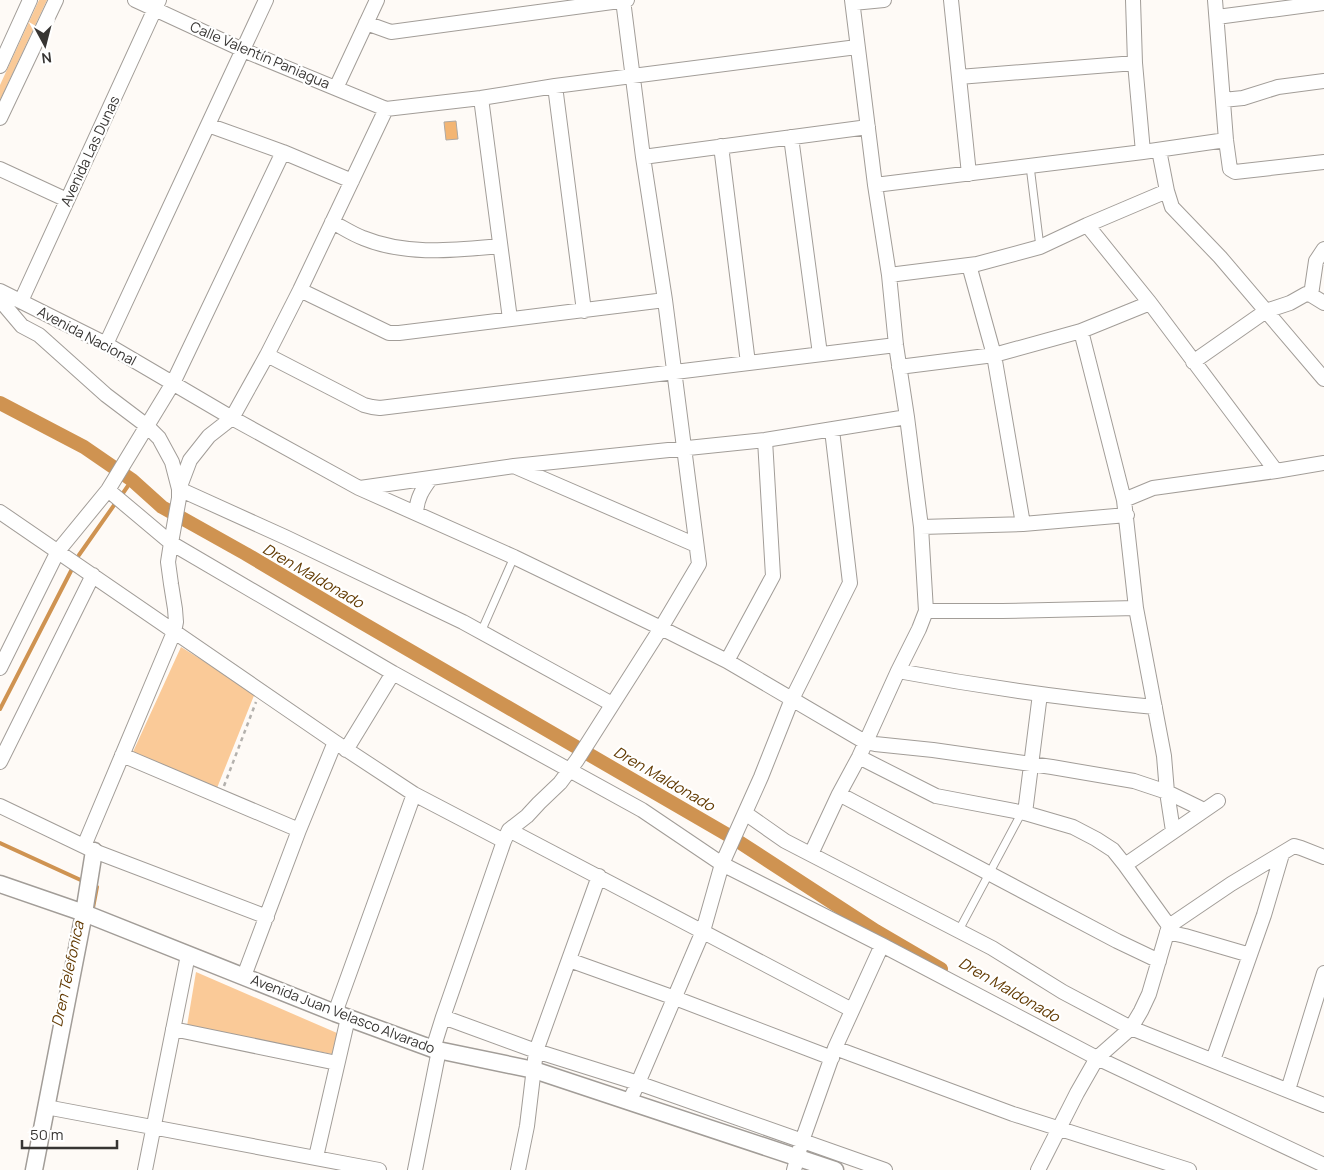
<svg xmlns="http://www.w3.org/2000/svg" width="1324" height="1170" viewBox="0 0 1324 1170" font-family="Manrope,sans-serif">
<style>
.green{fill:#faca98}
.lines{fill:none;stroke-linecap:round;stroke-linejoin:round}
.stream{stroke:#cf9351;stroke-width:4}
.canal{stroke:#cf9351;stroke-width:14}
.building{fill:#f3b573;stroke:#aea9a4}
.service-casing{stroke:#a29d98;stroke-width:9}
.minor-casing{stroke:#a29d98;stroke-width:16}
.tertiary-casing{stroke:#a29d98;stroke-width:19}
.path{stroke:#b4b1ad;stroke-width:2.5;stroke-dasharray:4 4;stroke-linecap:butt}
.service{stroke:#fff;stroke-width:7}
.minor{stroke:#fff;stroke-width:14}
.tertiary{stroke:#fff;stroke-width:16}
.labels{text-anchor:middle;stroke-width:4.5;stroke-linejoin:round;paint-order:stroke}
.street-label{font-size:14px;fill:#373533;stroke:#fff}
.water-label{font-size:15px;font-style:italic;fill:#623a02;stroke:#fff}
</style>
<rect width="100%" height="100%" fill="#fefaf6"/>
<path class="green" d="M39,0H47L0,100V85Z
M181,647L255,693L217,788L132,754Z
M196,972L337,1033L332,1054L187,1026Z"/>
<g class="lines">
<path class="stream" d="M121,496L132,480
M79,555L117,501
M0,709L72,569
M0,843L85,882
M93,908L97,887L94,886"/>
<path class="canal" d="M0,403L84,447L132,480L162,507L246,554L359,621L733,838L876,931L941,969"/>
</g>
<path class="building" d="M456,121L458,139L446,140L444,122Z"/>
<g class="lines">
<defs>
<path id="service" d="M1030,166L1040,247
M481,632L514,557
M959,930L1022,812"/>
<path id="minor" d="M135,0L243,50L386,109L481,98L555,86L857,47
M951,0L969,174
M1133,0L1135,63L1143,152
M1215,0L1226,140L1230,169L1235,172L1324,162
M853,3L884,0
M1217,17L1324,3
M366,23L391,32L627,0
M0,66L30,0
M959,77L1135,63
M555,86L584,311
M336,88L377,0
M481,98L510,319
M1223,100L1243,98L1278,87L1324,81
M386,109L300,290L267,355L232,418L209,436L190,460L179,489L285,537L463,622L612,704
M0,118L56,0
M208,125L283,152L352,181
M791,137L820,354
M721,146L748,363
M1159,150L1167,191L1172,207L1220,257L1324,379
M643,157L868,127
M0,169L67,200
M875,185L1143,152L1226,140
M332,222C342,227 352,234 363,238C407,256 454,250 500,246
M1087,225L1150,303L1276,471
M969,265L994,355L1023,524
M889,275L977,264L1040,247L1087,225L1167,191
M300,290L389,333H399L665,300
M0,291L106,344L232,418L359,488L514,557L661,628L727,661L865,742L875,744L933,750L1052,767L1134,781L1167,792L1204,810
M1311,295L1316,261L1324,249
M0,300L22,326L39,335L106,395L147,426L159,438L172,462L179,489V498L171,543L168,562L171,584L175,609L176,622L174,632L84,846
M21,301L159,0
M1081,331L1124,500L1136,608L1164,756L1167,792L1173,831
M106,344L266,0
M267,355L364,405L372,407L380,408L896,345
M1193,362L1266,311L1290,303L1306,294L1311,295L1324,303
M899,367L994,355L1081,331L1150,303
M516,467L696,545
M360,488L514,466L765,440L907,417
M108,490L171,543L393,673L642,810L722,864L882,945L1097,1058L1324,1165
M1124,500L1153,488L1276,471L1324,463
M0,512L335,742L414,794L504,841
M416,513C417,498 422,490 431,478
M921,527L1023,524L1127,515
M926,611H1002L1136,608
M727,661L773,576L765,440
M0,668L58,551L108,490L173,383L283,152
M898,671C983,687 1069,699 1155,707
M346,750L393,673
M122,755L299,830
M859,757L936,796L1025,813L1073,827L1096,839L1113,850L1125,865L1169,926
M0,762L93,575
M839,794L1117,941L1159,961
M0,806L94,851L267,917
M745,813L785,841L992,948L1063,992L1131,1028L1324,1105
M1025,813L1040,694
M509,830L852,1010
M811,854L839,794L859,757L898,671L919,629L926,611L921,527L907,417L896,345L889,275L875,185L852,0
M1125,865L1218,801
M1167,932L1185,936L1250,955
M569,960L675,998L832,1058
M244,976L299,830L335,742
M335,1013L414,794
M443,1017L536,1051L638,1083L885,1170
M173,1029L337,1063
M835,1048L1013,1114L1189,1170
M433,1049L443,1017L504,841L509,830L527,816L539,803L560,783L577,760L661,628L699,564L665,300L643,157L623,0
M1213,1060L1264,915L1282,854
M1288,1090L1324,973
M629,1102L638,1083L703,931L722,864L761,777L792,699L850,583L832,430
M46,1107L379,1170
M316,1157L348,1018
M145,1170L188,955
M415,1170L439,1050
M518,1170L527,1126L536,1051L599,876
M794,1170L802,1141L835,1048L882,945
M1038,1170L1077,1093L1097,1058L1131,1028L1141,1011L1149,994L1169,926L1231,884L1294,846L1301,848L1324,857"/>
<path id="tertiary" d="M0,884L84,913L335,1013L433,1049L534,1070L835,1170
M34,1170L84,913L94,851"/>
</defs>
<use href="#service" class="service-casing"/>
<use href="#minor" class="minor-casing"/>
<use href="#tertiary" class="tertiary-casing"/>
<path class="path" d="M224,786L256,702"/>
<use href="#service" class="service"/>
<use href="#minor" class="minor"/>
<use href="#tertiary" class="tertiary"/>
</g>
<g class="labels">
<g class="street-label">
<text transform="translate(260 55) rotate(23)" y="5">Calle Valentín Paniagua</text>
<text transform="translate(90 151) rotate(-65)" y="5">Avenida Las Dunas</text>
<text transform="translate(87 336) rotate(28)" y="5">Avenida Nacional</text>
<text transform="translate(343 1014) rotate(21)" y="5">Avenida Juan Velasco Alvarado</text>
</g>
<g class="water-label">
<text transform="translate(313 576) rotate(30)" y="5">Dren Maldonado</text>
<text transform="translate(664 779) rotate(30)" y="5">Dren Maldonado</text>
<text transform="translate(68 974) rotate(-78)" y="5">Dren Telefonica</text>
<text transform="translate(1009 990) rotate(30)" y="5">Dren Maldonado</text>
</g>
</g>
<g transform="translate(45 45) rotate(173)" stroke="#ffffff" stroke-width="4" paint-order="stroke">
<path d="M0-4L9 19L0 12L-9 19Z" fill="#373533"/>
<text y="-8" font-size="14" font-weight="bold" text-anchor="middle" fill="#373533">N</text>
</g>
<path d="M22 1140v8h95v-8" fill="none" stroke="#373533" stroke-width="2.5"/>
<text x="30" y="1140" font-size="15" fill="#373533" stroke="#ffffff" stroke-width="4" paint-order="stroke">50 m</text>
</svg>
